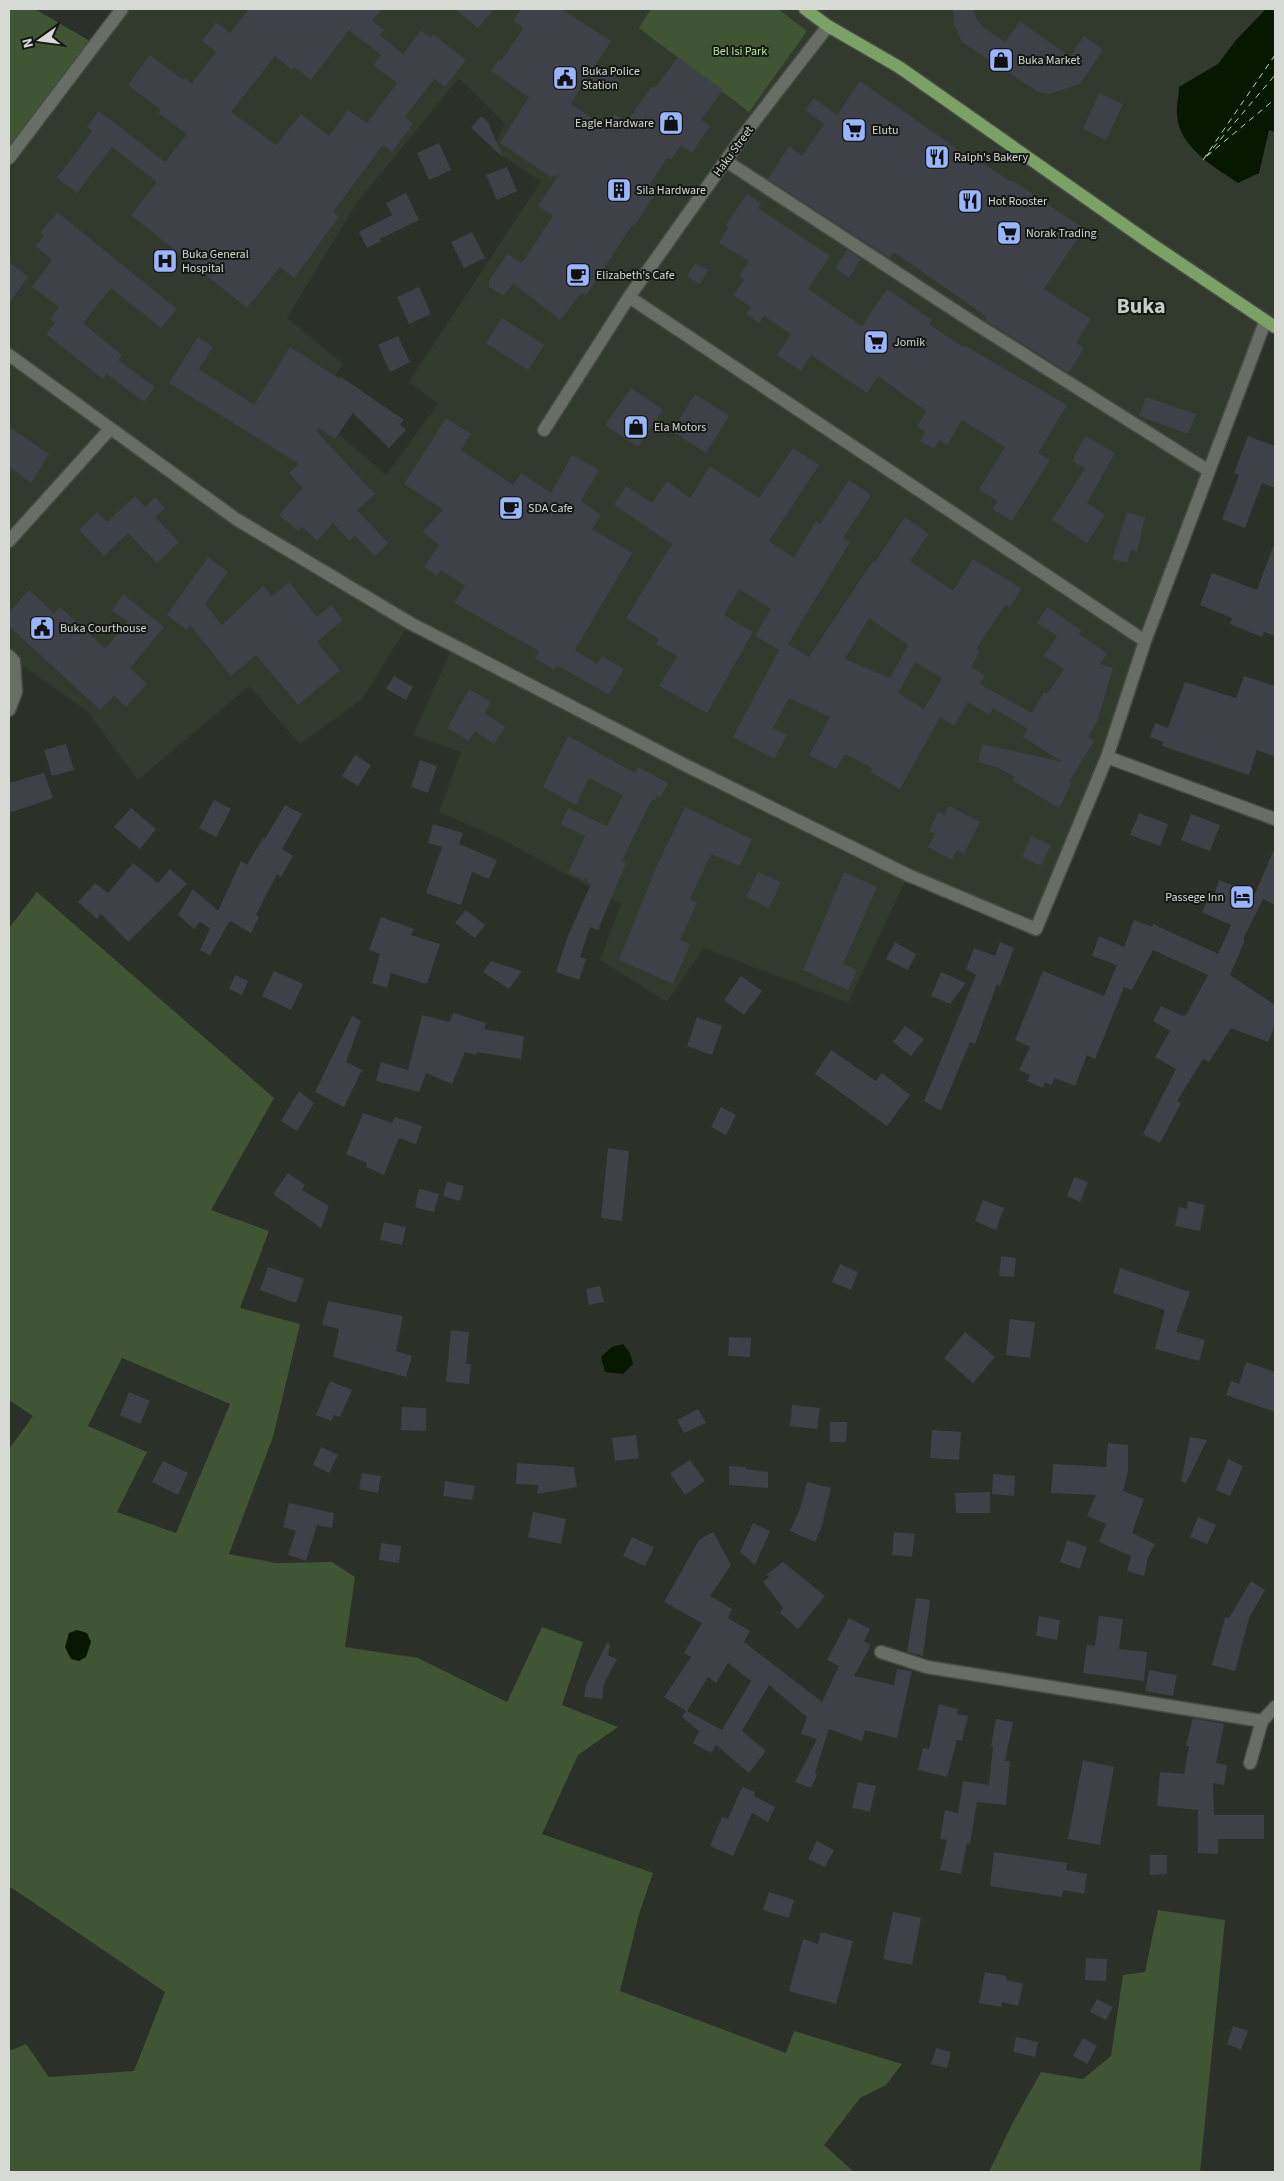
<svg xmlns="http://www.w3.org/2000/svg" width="1284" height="2181" viewBox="0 0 1284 2181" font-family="'Source Sans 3',sans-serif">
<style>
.built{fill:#323a2e;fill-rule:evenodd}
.green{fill:#3f5533;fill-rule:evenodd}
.water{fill:#071800}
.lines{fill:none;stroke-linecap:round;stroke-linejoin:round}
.ferry{stroke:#b2e895;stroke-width:1;stroke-dasharray:6 5;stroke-linecap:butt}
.building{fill:#3e4148;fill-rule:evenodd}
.minor-casing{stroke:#474a45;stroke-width:15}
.major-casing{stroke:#474a45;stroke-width:15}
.minor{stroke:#686d65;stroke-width:12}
.major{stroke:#7ba166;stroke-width:12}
.labels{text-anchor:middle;stroke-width:4;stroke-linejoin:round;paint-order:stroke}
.park-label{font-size:12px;fill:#b6ec99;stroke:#151714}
.poi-label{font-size:12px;fill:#d7d9d5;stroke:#151714;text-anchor:start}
.street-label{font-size:12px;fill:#d7d9d5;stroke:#151714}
.town-label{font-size:22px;font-weight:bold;fill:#c8cec6;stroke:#151714}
</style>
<rect width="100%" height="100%" fill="#2b3029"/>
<path class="built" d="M122,9H1266L1237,39L1218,64L1179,87L1259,173L1269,129L1275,132V327L1265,322L1036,929L908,875L848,1003L704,948L667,1002L600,960L621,904L501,839L439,812L461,752L413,735L454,644L410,623L361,700L300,744L249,686L138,780L87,711L9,656V158ZM459,78L505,124L492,149L541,181L409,382L438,404L386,475L319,418L324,392L343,364L287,318L356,204Z"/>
<path class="green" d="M9,9H35L95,44L9,158Z
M651,9H778L807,31L749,112L639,28Z
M37,892L274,1098L211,1210L269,1231L240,1308L300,1324L273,1437L229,1554L276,1563L332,1562L355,1577L345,1647L418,1658L507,1702L542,1627L583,1642L562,1705L618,1727L578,1755L542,1834L653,1873L639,1914L620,1991L786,2053L794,2031L902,2064L886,2085L860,2098L824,2145L854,2172H9V2051L26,2044L49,2077L134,2071L165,1992L12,1888H9V1449L33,1416L9,1400V928ZM122,1358L230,1404L176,1533L117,1512L147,1452L88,1426Z
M1158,1910L1225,1920L1200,2172H989L1012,2124L1041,2072L1083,2079L1111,2056L1123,1975L1145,1972Z"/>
<path class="water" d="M1266,9H1275V132L1269,130L1259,173L1238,183C1214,167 1179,147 1177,115C1176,106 1179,96 1179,87L1218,64L1237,39Z
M623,1344L630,1353L633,1364L623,1374L605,1372L601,1357L612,1347Z
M77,1630L87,1633L91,1642L86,1657L79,1661L71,1659L65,1647L69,1633Z"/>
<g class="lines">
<path class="ferry" d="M1275,55L1203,160L1275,75
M1207,156L1275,99"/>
</g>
<path class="building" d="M249,9H382L372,21L384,30L380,35L403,54L421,30L431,38L433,34L466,60L445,87L434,79L405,117L413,124L392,152L383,145L333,212L339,217L294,278L280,267L247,308L131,215L157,182L112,147L77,193L57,178L92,131L87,127L99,111L165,162L187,134L158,113L161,110L128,85L150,55L183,80L185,78L192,83L216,52L202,41L216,22L230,33ZM349,30L381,55L373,65L397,83L367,123L348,110L329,136L301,114L276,145L231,112L275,56L292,70L294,67L311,80Z
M455,9H494L478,28Z
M521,9H561L611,41L596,64L620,80L611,92L588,76L571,104L607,128L615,114L627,122L652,86L655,88L678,57L723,90L701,120L710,126L692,153L681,145L671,160L667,158L650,184L658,190L634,226L632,225L586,296L581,293L560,320L513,283L504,296L489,287V281L507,254L522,263L553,216L538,206L559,174L551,177L500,143L529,97L491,71L499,59L502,60L523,28L513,21Z
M953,9H973L977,20L983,27L1005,42L1020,21L1070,57L1084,36L1103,50L1080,84L1049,94L1038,92L962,42L954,24Z
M860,81L969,157L970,154L1011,182L1012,180L1084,229L1044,289L1091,319L1076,343L1084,348L1069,373L985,320L987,317L894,252L890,258L768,179L789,146L802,156L824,124L805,110L814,98L837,115Z
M1099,93L1123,104L1106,140L1083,129Z
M481,116L488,122L503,157L471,128Z
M439,143L451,170L429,180L417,153Z
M507,167L517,191L497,200L486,175Z
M406,193L419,220L380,239L381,241L367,248L359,232L392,215L386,203Z
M747,194L761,203L758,208L830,256L808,289L862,326L887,289L932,320L929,324L963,347L964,345L1067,405L1038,453L1050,460L1012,521L992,509L998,501L979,490L1005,447L962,420L947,445L939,440L934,449L920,441L925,432L917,427L926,411L878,376L867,393L811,355L801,371L777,355L791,334L764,316L759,323L746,314L751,307L733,295L744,280L739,276L749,261L719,243L728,227L726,225Z
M57,212L177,309L161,328L111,288L83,323L122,355L118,360L155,387L144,402L107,374L103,379L46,334L55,323L50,319L59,307L32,287L52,260L35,246L44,236L40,233Z
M472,232L485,258L464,268L451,242Z
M847,250L861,259L849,278L835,268Z
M9,262L28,277L9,303Z
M695,263L708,270L700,284L687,277Z
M419,287L431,314L409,324L397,297Z
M502,318L544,345L528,370L486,343Z
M398,336L410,362L390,372L378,345Z
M198,337L213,347L199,369L254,405L290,347L340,379L341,377L404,420L400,424L406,430L389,448L353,413L335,439L319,428L316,431L375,494L357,510L388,543L375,556L355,536L349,541L333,523L317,541L302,527L298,531L279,515L302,488L289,473L299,464L169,383Z
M631,388L663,410L638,447L605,425Z
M695,394L729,416L706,453L672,431Z
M1146,397L1196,414L1188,434L1139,416Z
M446,418L471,434L461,450L513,485L521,473L551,493L572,455L599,470L581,501L601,515L592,529L632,553L575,650L597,664L602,656L624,669L609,695L557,665L554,670L535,658L539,651L454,603L465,586L441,570L437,576L424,567L439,545L423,532L443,509L404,484Z
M9,427L49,454L31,483L9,466Z
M1085,436L1115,453L1087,503L1105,515L1087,543L1052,520L1085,468L1072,461Z
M1248,436L1275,446V488L1262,483L1245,528L1222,519L1239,475L1234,473Z
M793,448L819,465L769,541L794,558L816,521L820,524L849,480L871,495L843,538L850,542L788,644L809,657L873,561L875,562L905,517L929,534L910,561L953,591L973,559L1021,588L1010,608L1005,605L976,649L980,651L971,667L985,675L980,684L1032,713L1044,692L1047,694L1064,669L1044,656L1057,636L1037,623L1047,607L1081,630L1079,634L1107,653L1100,664L1113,668L1097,722L1088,737L1094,741L1069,782L1072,783L1059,808L1013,781L1015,777L997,767L978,762L982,744L1063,762L1023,737L1028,729L993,708L989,715L968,702L954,726L940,717L900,789L870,772L872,768L845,754L836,769L809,755L830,717L789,698L773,728L787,735L774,759L733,737L779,650L755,636L771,609L739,589L724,615L753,632L707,713L659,686L677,656L656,644L659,639L626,618L672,544L614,505L626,486L652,503L667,481L690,498L710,466L759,498ZM869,618L908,645L890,678L845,659ZM915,662L942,678L924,709L898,693Z
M135,496L145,507L155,497L165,508L155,517L179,542L157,563L128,533L104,556L79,530L97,512L107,522Z
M1127,512L1145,517L1137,552L1131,550L1127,563L1112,559Z
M1274,544L1275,636L1264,632L1262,637L1230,624L1232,618L1200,605L1212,573L1257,590Z
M208,557L228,572L205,604L222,625L263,586L272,596L289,582L317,617L331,605L343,620L317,642L340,670L298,705L256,655L231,676L190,625L187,630L167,615Z
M29,590L54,613L60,607L105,649L128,621L112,611L123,594L164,627L130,668L147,684L126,707L114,696L100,710L9,626V612Z
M394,676L413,687L406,700L386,689Z
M1244,676L1275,686V757L1257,750L1249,775L1162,746L1163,742L1150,737L1155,723L1168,728L1185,682L1236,698Z
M469,689L491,702L485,713L505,727L494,744L475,731L469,741L447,728Z
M568,736L635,773L638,767L668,783L661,798L657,796L655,800L652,799L622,861L626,863L598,930L590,927L580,957L586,959L579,980L556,972L567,938L591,884L587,882L588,878L586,877L584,880L568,873L585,836L561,824L568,808L607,826L623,795L589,778L576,805L543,787Z
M66,744L74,770L52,776L44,750Z
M355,755L371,765L358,786L342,776Z
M420,760L437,766L428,793L411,787Z
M44,773L53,798L9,813V783Z
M214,800L231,809L216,837L199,828Z
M285,805L302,814L282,849L293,856L281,877L277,874L256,915L259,917L251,933L230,921L210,955L200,950L210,928L200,922L194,929L178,915L193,889L218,911L241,861L247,865L263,838L265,839Z
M949,806L980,822L964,854L957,850L952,860L928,847L935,834L929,831L938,812L944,815Z
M685,807L752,839L740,866L711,854L690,899L697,903L680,940L690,944L673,984L619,960L656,868Z
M131,808L156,829L140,849L114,827Z
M1139,813L1168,824L1160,846L1130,835Z
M1191,814L1220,825L1210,851L1181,840Z
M433,824L463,833L459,844L497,860L489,879L472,872L461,905L426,893L442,847L428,843Z
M1031,836L1051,845L1041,866L1022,857Z
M1275,847V905L1263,899L1243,939L1245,940L1230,975L1275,1005V1025L1268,1042L1231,1028L1209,1062L1203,1059L1177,1101L1181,1103L1160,1143L1143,1134L1176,1069L1155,1057L1170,1031L1153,1021L1161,1006L1182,1016L1186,1015L1208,975L1153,950L1132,990L1124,987L1095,1059L1087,1055L1075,1086L1055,1078L1051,1085L1045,1082L1043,1088L1027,1081L1030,1075L1019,1070L1030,1047L1015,1040L1043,971L1104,996L1117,965L1092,956L1099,936L1124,947L1134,920L1152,927L1153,924L1218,954L1231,925L1202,912L1210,894L1214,896L1219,880L1255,894Z
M133,863L158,883L170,869L187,884L128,942L101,914L97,919L78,902L95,883L108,893Z
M758,872L781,882L769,908L746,897Z
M844,872L877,887L843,964L857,970L848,990L803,970Z
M466,910L485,925L475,938L455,923Z
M381,917L414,929L411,935L440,944L427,984L391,973L387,988L372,983L380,954L369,950Z
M895,942L916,954L908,970L886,959Z
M1000,942L1014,948L1000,986L997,984L975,1044L970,1042L941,1111L924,1101L976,975L966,969L974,948L995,956Z
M491,961L522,971L509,989L483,972Z
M274,971L303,984L291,1010L262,996Z
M941,972L966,983L950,1004L931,996Z
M235,975L248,981L242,995L229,989Z
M741,976L762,991L744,1015L724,1000Z
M453,1013L486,1023L484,1029L524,1036L521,1059L477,1052L476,1055L465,1052L452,1084L426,1073L419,1092L376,1081L381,1062L408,1070L422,1015L450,1022Z
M352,1016L361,1021L346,1062L362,1070L344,1107L315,1092Z
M697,1017L722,1026L712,1055L687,1046Z
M905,1026L924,1039L911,1056L893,1042Z
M831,1050L876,1081L882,1073L910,1095L887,1126L815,1074Z
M299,1091L314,1103L297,1131L281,1121Z
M721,1107L736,1115L726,1135L711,1127Z
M363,1113L392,1123L395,1117L422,1126L416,1144L399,1138L384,1175L366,1167L367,1163L346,1154Z
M608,1148L629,1151L622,1221L601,1218Z
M288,1173L305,1185L302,1190L329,1206L321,1228L273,1194Z
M1074,1177L1088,1182L1080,1202L1067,1196Z
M447,1182L464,1186L460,1201L443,1196Z
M419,1189L439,1194L434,1212L415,1207Z
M983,1200L1004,1208L996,1230L975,1221Z
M1188,1201L1205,1205L1200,1231L1175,1226L1179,1207L1187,1209Z
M384,1222L406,1227L402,1245L380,1240Z
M1001,1256L1016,1258L1014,1277L999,1276Z
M840,1264L858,1272L851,1290L832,1282Z
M268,1267L304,1279L296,1303L260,1290Z
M1120,1268L1190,1292L1176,1332L1205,1340L1199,1361L1155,1349L1165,1310L1113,1293Z
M600,1286L604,1302L589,1305L586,1289Z
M328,1301L403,1316L396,1351L412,1356L406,1377L333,1357L339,1329L322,1325Z
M1010,1319L1035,1322L1030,1358L1006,1355Z
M451,1330L469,1332L466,1364H471L469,1384L446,1382Z
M965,1332L995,1357L973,1383L944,1358Z
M729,1337L751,1338L750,1357L728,1356Z
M1246,1362L1275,1372V1412L1226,1395L1231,1381L1239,1384Z
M330,1381L352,1390L340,1417L334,1415L331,1421L316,1415Z
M129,1392L150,1401L140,1424L120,1415Z
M792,1405L820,1408L817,1429L790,1426Z
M402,1407L426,1408V1431L401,1430Z
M698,1409L706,1423L684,1433L677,1420Z
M830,1422H847L846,1442H830Z
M932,1430L961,1432L959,1460L930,1458Z
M636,1435L639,1458L615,1461L612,1438Z
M1190,1437L1207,1440L1186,1483L1181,1481Z
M1108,1443L1128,1445V1471L1123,1491L1144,1499L1132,1533L1155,1544L1148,1557L1144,1576L1127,1571L1131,1556L1099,1542L1106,1524L1087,1516L1096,1495L1051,1493L1053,1464L1106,1467Z
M321,1447L338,1455L329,1473L313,1465Z
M1228,1459L1243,1466L1230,1496L1216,1490Z
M690,1460L705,1481L685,1495L670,1473Z
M163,1461L188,1473L178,1495L152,1482Z
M517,1463L574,1467L577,1487L537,1494L538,1485L516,1484Z
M729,1466L746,1467V1469L768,1472V1488L729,1485Z
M362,1473L381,1476L378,1493L359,1489Z
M993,1474L1015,1476L1014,1496L992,1494Z
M445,1481L475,1486L472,1500L443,1496Z
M807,1482L831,1488L821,1529L815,1542L790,1531L800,1509Z
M990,1492V1513H956L955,1493Z
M289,1503L334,1513L332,1528L317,1525L306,1561L288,1555L296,1531L283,1527Z
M533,1512L566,1519L561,1544L528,1537Z
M1198,1517L1216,1525L1207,1544L1190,1537Z
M753,1523L770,1531L755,1565L740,1552Z
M713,1532L731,1565L710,1596L732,1609L728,1618L750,1631L744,1642L822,1702L839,1666L827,1660L849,1618L870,1629L864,1641L871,1645L854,1676L894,1685L897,1669L912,1671L897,1738L865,1730L862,1741L829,1729L815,1773L817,1775L811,1788L795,1782L817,1739L801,1734L807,1717L769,1685L742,1731L766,1751L749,1773L716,1745L711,1753L693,1743L699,1731L682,1717L686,1711L664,1697L691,1657L684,1653L702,1623L664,1602L699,1540ZM728,1663L751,1681L722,1730L687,1711L708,1677L716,1683Z
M894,1532L915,1534L912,1557L892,1555Z
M632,1537L654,1547L645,1566L623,1556Z
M1067,1540L1087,1547L1080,1569L1060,1562Z
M381,1543L401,1546L399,1563L379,1560Z
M783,1562L825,1596L798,1629L780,1613L783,1608L763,1582L769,1577L766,1575Z
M1251,1581L1265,1590L1249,1618L1235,1671L1212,1665L1225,1617L1229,1618Z
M916,1598L930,1600L923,1656L907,1652Z
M1039,1616L1060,1620L1057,1640L1036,1636Z
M1099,1616L1123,1619L1119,1649L1147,1652L1144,1681L1083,1673L1087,1645L1095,1646Z
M607,1643L610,1644L608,1655L617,1659L604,1684L602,1699L584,1697L586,1685Z
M1149,1670L1177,1675L1173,1696L1145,1691Z
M939,1704L958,1709L957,1714L968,1716L962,1741L957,1740L947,1777L918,1770L923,1748L929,1749Z
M1193,1718L1224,1724L1216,1763L1227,1765L1224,1785L1213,1783L1214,1815H1264V1839H1218V1854L1198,1853V1810L1157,1806L1160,1772L1184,1774L1189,1746H1186Z
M996,1719L1013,1722L1005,1761H1010L1006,1805L977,1802L970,1844L967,1843L961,1874L940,1870L947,1840L940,1839L945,1810L958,1813L963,1781L989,1785L993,1747L991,1746Z
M1083,1760L1114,1767L1100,1845L1068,1839Z
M858,1782L876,1786L870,1812L852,1808Z
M742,1787L755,1792L754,1796L775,1807L768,1822L752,1813L733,1856L710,1846L722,1817L728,1819Z
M817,1841L834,1850L825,1867L808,1859Z
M994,1852L1067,1863L1066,1870L1087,1874L1084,1894L1063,1890L1062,1897L990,1886Z
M1150,1855H1167V1874L1150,1875Z
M769,1892L794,1900L789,1918L763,1910Z
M893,1912L921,1918L912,1965L883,1959Z
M821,1932L853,1941L836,2004L789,1991L803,1939L818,1944Z
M1086,1958L1107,1959L1106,1981L1085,1980Z
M985,1972L1007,1976L1006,1980L1023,1984L1018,2006L1002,2002L1001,2007L979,2003Z
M1097,1999L1113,2007L1106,2020L1090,2012Z
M1233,2026L1248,2031L1241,2050L1227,2044Z
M1016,2037L1038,2042L1035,2057L1013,2052Z
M1083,2038L1097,2046L1087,2064L1073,2056Z
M936,2048L951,2052L947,2068L931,2064Z"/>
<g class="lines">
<defs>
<path id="minor" d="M9,158L122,9
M726,161L974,323L1209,471
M629,297L1145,641
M9,355L236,519L410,623L687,766L908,875L1036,929L1107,757L1145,641L1265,322
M544,430L629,297L746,132L828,26
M9,541L110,429
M9,656L14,661L16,692L9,710
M1107,757L1275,819
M881,1652L927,1667L1262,1721
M1250,1763L1262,1721L1275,1707"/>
<path id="major" d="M805,9L828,26L899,67L1150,243L1275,327"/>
</defs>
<use href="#minor" class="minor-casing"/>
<use href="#major" class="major-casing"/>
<use href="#minor" class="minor"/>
<use href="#major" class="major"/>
</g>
<defs>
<symbol id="shop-square" viewBox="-11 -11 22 22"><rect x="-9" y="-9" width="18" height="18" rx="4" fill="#9bb5fd" stroke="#151714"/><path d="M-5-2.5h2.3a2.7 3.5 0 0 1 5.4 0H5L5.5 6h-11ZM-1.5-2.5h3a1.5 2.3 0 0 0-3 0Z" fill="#111"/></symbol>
<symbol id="civic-square" viewBox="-11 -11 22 22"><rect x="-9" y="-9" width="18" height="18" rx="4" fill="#9bb5fd" stroke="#151714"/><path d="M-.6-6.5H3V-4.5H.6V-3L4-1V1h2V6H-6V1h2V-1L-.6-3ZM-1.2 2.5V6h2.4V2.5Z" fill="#111"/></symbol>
<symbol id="supermarket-square" viewBox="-11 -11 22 22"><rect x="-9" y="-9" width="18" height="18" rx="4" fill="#9bb5fd" stroke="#151714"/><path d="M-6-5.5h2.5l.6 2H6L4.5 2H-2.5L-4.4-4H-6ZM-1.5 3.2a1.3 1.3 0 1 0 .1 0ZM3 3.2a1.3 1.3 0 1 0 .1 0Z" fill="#111"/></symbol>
<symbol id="restaurant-square" viewBox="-11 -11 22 22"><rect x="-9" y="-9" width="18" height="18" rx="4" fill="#9bb5fd" stroke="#151714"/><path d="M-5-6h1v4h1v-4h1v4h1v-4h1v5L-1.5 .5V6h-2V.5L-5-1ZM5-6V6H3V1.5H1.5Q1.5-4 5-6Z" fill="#111"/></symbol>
<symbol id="building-square" viewBox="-11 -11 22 22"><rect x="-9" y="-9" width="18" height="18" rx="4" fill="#9bb5fd" stroke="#151714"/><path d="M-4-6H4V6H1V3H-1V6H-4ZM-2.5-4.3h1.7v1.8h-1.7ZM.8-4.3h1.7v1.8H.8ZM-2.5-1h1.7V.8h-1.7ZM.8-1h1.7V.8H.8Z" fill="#111"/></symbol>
<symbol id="hospital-square" viewBox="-11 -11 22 22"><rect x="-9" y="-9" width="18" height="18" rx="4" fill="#9bb5fd" stroke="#151714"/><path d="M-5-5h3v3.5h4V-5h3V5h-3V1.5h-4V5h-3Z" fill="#111"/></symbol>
<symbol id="cafe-square" viewBox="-11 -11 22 22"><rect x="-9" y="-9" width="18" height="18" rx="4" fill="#9bb5fd" stroke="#151714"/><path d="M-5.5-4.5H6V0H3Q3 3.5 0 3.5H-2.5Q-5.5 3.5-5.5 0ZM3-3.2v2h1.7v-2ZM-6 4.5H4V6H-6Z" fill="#111"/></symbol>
<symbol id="hotel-square" viewBox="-11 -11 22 22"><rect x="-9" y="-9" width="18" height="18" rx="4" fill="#9bb5fd" stroke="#151714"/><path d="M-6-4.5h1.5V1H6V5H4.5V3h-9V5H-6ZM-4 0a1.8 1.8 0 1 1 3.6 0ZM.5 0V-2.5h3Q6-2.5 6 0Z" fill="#111"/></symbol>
</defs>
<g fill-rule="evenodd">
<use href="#shop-square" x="987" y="46" width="28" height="28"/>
<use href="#civic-square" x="551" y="64" width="28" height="28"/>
<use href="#shop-square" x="657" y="109" width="28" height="28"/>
<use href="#supermarket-square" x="840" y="116" width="28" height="28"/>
<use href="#restaurant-square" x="923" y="143" width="28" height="28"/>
<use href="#building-square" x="605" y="176" width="28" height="28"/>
<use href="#restaurant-square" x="956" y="187" width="28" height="28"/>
<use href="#supermarket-square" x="995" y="219" width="28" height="28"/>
<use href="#hospital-square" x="151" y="247" width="28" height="28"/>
<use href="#cafe-square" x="564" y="261" width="28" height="28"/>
<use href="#supermarket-square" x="862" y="328" width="28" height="28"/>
<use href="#shop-square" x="622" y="413" width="28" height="28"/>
<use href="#cafe-square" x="497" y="494" width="28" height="28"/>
<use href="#civic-square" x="28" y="614" width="28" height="28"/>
<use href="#hotel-square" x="1228" y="883" width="28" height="28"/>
</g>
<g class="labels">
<g class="park-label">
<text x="740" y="55">Bel Isi Park</text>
</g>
<g class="poi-label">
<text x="1018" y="64">Buka Market</text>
<text x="582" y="75">Buka Police<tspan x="582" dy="14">Station</tspan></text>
<text x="654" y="127" text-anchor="end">Eagle Hardware</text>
<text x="872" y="134">Elutu</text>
<text x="954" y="161">Ralph's Bakery</text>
<text x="636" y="194">Sila Hardware</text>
<text x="988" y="205">Hot Rooster</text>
<text x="1026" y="237">Norak Trading</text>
<text x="182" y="258">Buka General<tspan x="182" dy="14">Hospital</tspan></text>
<text x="596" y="279">Elizabeth's Cafe</text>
<text x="894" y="346">Jomik</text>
<text x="654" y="431">Ela Motors</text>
<text x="528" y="512">SDA Cafe</text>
<text x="60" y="632">Buka Courthouse</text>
<text x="1224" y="901" text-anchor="end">Passege Inn</text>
</g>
<g class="street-label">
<text transform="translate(733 151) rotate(-54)" y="4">Haku Street</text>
</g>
<g class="town-label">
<text x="1141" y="313">Buka</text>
</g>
</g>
<rect width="1284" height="2181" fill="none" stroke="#d7d9d5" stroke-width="20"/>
<g transform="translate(40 40) rotate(256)" stroke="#151714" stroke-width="4" paint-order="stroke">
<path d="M0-4L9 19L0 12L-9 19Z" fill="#d7d9d5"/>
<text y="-8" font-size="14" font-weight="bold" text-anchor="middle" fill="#d7d9d5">N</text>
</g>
</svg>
